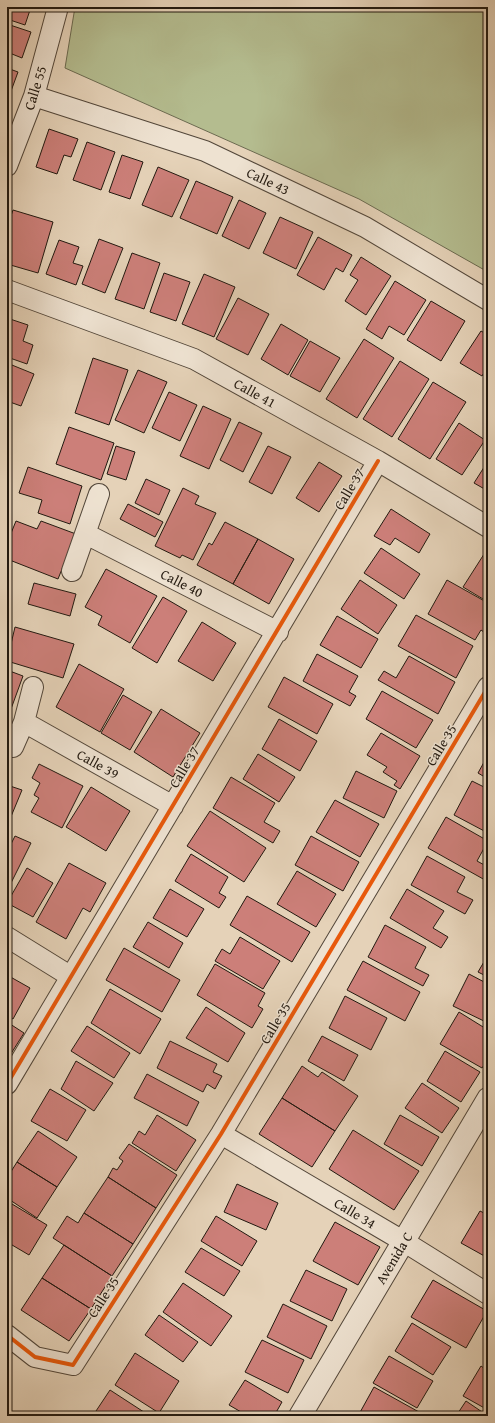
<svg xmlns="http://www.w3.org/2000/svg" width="495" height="1423" viewBox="0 0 495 1423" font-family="'Gentium Book Plus',serif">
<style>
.green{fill:#b4bc8f;stroke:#6b6a50}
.building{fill:#cc7f79;stroke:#221910}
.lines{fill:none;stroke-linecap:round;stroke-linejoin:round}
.minor-casing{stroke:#53473a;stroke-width:22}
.tertiary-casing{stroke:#53473a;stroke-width:24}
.minor{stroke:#eee2d1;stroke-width:20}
.tertiary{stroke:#eee2d1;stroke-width:22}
.cycleway-casing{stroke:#eee2d1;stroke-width:6}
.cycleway{stroke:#e8590c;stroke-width:4}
.labels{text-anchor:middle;stroke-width:3;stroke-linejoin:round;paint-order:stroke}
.street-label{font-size:14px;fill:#221910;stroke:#eee2d1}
</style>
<rect width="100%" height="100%" fill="#e5d2b8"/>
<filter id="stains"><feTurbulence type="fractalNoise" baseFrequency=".005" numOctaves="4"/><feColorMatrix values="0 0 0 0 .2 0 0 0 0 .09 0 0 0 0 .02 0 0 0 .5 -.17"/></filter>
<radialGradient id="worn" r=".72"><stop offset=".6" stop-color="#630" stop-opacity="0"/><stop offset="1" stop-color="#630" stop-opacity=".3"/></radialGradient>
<path class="green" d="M75,7H488V272L359,199L65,68Z"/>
<path class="building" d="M7,7H31L25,25L7,19Z
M7,24L31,32L22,58L7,52Z
M7,68L18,72L7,102Z
M49,129L78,139L71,157L64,155L57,174L36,167Z
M87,142L115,152L101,190L73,180Z
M122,155L143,162L130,199L109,192Z
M158,167L189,180L172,217L142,205Z
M196,181L233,197L217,234L180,218Z
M239,200L266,213L249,249L222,236Z
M13,210L53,222L38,273L7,264V228Z
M280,217L313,232L296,269L263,253Z
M318,237L352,255L343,272L336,268L324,290L297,275Z
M99,239L123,248L105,293L82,284Z
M59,240L79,247L73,263L83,266L76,285L46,274Z
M132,253L160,263L144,309L115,299Z
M361,257L391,276L366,315L345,301L358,280L350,275Z
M164,273L190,282L176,321L150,312Z
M204,274L235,287L214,337L182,324Z
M395,281L426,300L404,335L389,326L382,339L366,329Z
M238,298L269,314L248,355L216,339Z
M431,301L465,321L441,361L407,340Z
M7,309L10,310L7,318L28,325L23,341L33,345L27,364L7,357Z
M281,324L308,340L288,375L261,359Z
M481,331L488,335V366L482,376L460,363Z
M364,339L394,358L357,418L326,399Z
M310,341L340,358L320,392L290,376Z
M93,358L128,370L109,425L75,413Z
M400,361L429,379L392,437L363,419Z
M7,363L34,374L21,406L7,401Z
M138,370L167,382L144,433L115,420Z
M433,382L466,402L430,459L398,439Z
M169,392L197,405L180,441L152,428Z
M203,406L231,419L209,469L180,456Z
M239,422L262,433L243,472L220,460Z
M459,423L485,440L462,475L436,459Z
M69,427L114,443L101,480L56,464Z
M116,446L135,452L126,480L107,474Z
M268,446L291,457L272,494L249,482Z
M488,461V491L474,483Z
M319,462L342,476L319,512L296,498Z
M28,467L82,486L70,524L38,513L42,500L19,493Z
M146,479L170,490L159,515L135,503Z
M183,488L199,496L195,504L216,513L193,560L182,555L180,558L155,546Z
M128,504L163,522L155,537L120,519Z
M391,509L430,534L419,553L395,538L390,545L374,536Z
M16,521L37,529L41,521L76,534L58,579L7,559V543Z
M225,522L258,539L233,584L197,565L209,543L212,545Z
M258,539L294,559L269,604L233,584Z
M381,548L420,574L404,599L364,573Z
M486,551L488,552V602L463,587Z
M106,569L157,596L130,643L98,625L102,616L85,607Z
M360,580L397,605L378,634L341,609Z
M447,580L488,603V635L481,630L475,640L428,614Z
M34,583L76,594L70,616L28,604Z
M163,597L187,611L157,663L132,648Z
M416,615L473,646L456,678L398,646Z
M337,616L378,639L361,668L320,645Z
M202,622L236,643L213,681L178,661Z
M15,627L74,644L63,678L7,661Z
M317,654L358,676L349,692L356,696L350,706L303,681Z
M409,656L455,682L438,714L378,680L384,671L396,678Z
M79,664L124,689L100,732L56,707Z
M7,670L23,676L11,709L7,707Z
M284,677L333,704L317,734L268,707Z
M382,691L433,720L416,748L366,719Z
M123,695L152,712L130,750L101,733Z
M161,709L200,733L173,777L134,752Z
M279,719L317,741L300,771L262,749Z
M381,733L420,756L400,789L394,785L397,781L383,772L387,767L367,755Z
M258,754L295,777L279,802L243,779Z
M488,755V779L478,773Z
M39,764L83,786L62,828L31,812L39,798L34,795L40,783L32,778Z
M356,771L397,791L384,818L343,798Z
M231,777L275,803L264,822L280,831L273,843L213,808Z
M472,781L488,789V833L454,815Z
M7,785L22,790L10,819L7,818Z
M91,787L130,811L106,851L66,827Z
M335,800L379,824L360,857L316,832Z
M210,811L266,848L244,882L187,846Z
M446,817L488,841L477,861L488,867V876L485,880L428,848Z
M15,836L31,843L7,891V852Z
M311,836L359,862L343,891L295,865Z
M191,854L228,877L219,893L226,897L219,908L175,881Z
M427,856L465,877L457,892L473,900L465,914L411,885Z
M69,863L106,883L90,912L83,908L66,939L36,922Z
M27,868L53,883L33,917L7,903Z
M297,871L336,894L316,927L277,904Z
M170,889L204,909L187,937L153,918Z
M407,889L444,911L433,928L448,937L441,948L390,918Z
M247,896L310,932L292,962L230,925Z
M148,922L183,943L169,968L133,947Z
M385,925L426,947L415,968L429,975L423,986L368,957Z
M240,937L280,961L263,989L215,961L222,949L230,954Z
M124,948L180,980L162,1012L106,980Z
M488,955V977L478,972Z
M363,961L420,992L405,1021L347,990Z
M215,964L265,993L258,1006L263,1009L252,1028L197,995Z
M469,974L488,984V1023L453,1006Z
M7,975L30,988L13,1019L7,1016Z
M110,989L161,1019L140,1054L91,1023Z
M345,996L387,1018L371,1050L329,1028Z
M206,1007L245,1033L228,1062L186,1038Z
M459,1012L488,1030V1059L482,1068L440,1044Z
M7,1022L24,1033L7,1060Z
M87,1026L130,1053L114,1078L71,1051Z
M322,1036L358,1055L344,1081L308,1061Z
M170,1041L217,1064L213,1072L222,1076L215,1089L207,1084L203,1092L157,1068Z
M445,1051L480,1072L461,1102L427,1081Z
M76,1061L113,1083L94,1111L61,1089Z
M302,1066L318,1077L322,1072L358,1096L335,1131L282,1098Z
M147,1074L199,1102L187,1126L134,1098Z
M422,1083L459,1108L442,1133L405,1108Z
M50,1089L86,1110L67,1141L31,1121Z
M282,1098L335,1131L312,1167L259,1134Z
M157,1115L196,1140L176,1171L132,1143L139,1131L145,1135Z
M400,1115L439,1137L422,1166L384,1144Z
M353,1130L419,1171L394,1210L329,1169Z
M38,1131L77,1157L57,1187L17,1162Z
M129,1144L177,1175L156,1208L108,1177L113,1168L117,1170L123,1161L119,1158Z
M17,1162L57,1187L37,1218L7,1198V1178Z
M108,1177L156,1208L133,1244L84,1213Z
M237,1184L278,1203L266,1230L224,1212Z
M7,1201L47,1225L29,1255L7,1242Z
M480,1211L488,1215V1258L461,1243Z
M84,1213L133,1244L112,1276L53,1238L67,1216L78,1223Z
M216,1216L257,1241L242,1266L201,1241Z
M335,1222L380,1247L358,1285L313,1261Z
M64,1245L112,1276L91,1309L42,1278Z
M201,1248L240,1271L224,1296L185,1272Z
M7,1254L11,1256L7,1263Z
M306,1270L347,1289L332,1321L290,1301Z
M42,1278L91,1309L69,1341L21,1310Z
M433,1280L487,1311L466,1348L411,1317Z
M183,1283L232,1316L211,1346L163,1312Z
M283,1304L327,1326L311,1359L267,1337Z
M159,1315L198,1342L183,1362L145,1335Z
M412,1323L451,1347L433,1375L395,1351Z
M262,1340L304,1360L288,1393L245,1372Z
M135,1353L179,1381L159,1413L115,1385Z
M389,1356L433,1381L417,1408L373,1383Z
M481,1366L488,1371V1410L463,1396Z
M245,1380L282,1402L274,1416H248L229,1405Z
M374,1387L419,1412L417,1416H358Z
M110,1390L150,1416H97L94,1414Z
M466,1401L488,1416H456Z"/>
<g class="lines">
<defs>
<path id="minor" d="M34,96L205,151L365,227L488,300
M7,166L34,96L58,7
M7,290L194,359L378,461L488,527
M86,534L278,632
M72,571L99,494
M24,722L173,806
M13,747L24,722L33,687
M7,937L70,976
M7,1084L378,461
M221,1134L403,1241L488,1294
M7,1335L35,1357L73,1365L221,1134L488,687"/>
<path id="tertiary" d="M300,1416L488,1099"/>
</defs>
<use href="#minor" class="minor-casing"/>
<use href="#tertiary" class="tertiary-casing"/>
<use href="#minor" class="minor"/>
<use href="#tertiary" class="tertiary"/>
<defs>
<path id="cycleway" d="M7,1084L378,461
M7,1335L35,1357L73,1365L221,1134L488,687"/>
</defs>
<use href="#cycleway" class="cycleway-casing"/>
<use href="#cycleway" class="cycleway"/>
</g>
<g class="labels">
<g class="street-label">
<text transform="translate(35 88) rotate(-73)" y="5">Calle 55</text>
<text transform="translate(268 181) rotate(25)" y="5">Calle 43</text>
<text transform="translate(255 393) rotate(29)" y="5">Calle 41</text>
<text transform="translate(349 489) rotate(-59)" y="5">Calle 37</text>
<text transform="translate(182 583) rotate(27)" y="5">Calle 40</text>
<text transform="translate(441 745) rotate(-59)" y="5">Calle 35</text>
<text transform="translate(98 764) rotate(29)" y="5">Calle 39</text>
<text transform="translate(184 767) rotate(-59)" y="5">Calle 37</text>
<text transform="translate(275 1023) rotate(-59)" y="5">Calle 35</text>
<text transform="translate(355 1213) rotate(31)" y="5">Calle 34</text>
<text transform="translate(394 1258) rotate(-59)" y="5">Avenida C</text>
<text transform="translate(103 1297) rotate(-57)" y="5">Calle 35</text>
</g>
</g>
<rect width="495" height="1423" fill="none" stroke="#e5d2b8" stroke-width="24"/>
<rect x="8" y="8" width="479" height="1407" fill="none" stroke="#221910" stroke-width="2"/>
<rect x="12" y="12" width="471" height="1399" fill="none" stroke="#221910"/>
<rect width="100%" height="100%" filter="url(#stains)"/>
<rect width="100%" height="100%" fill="url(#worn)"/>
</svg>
